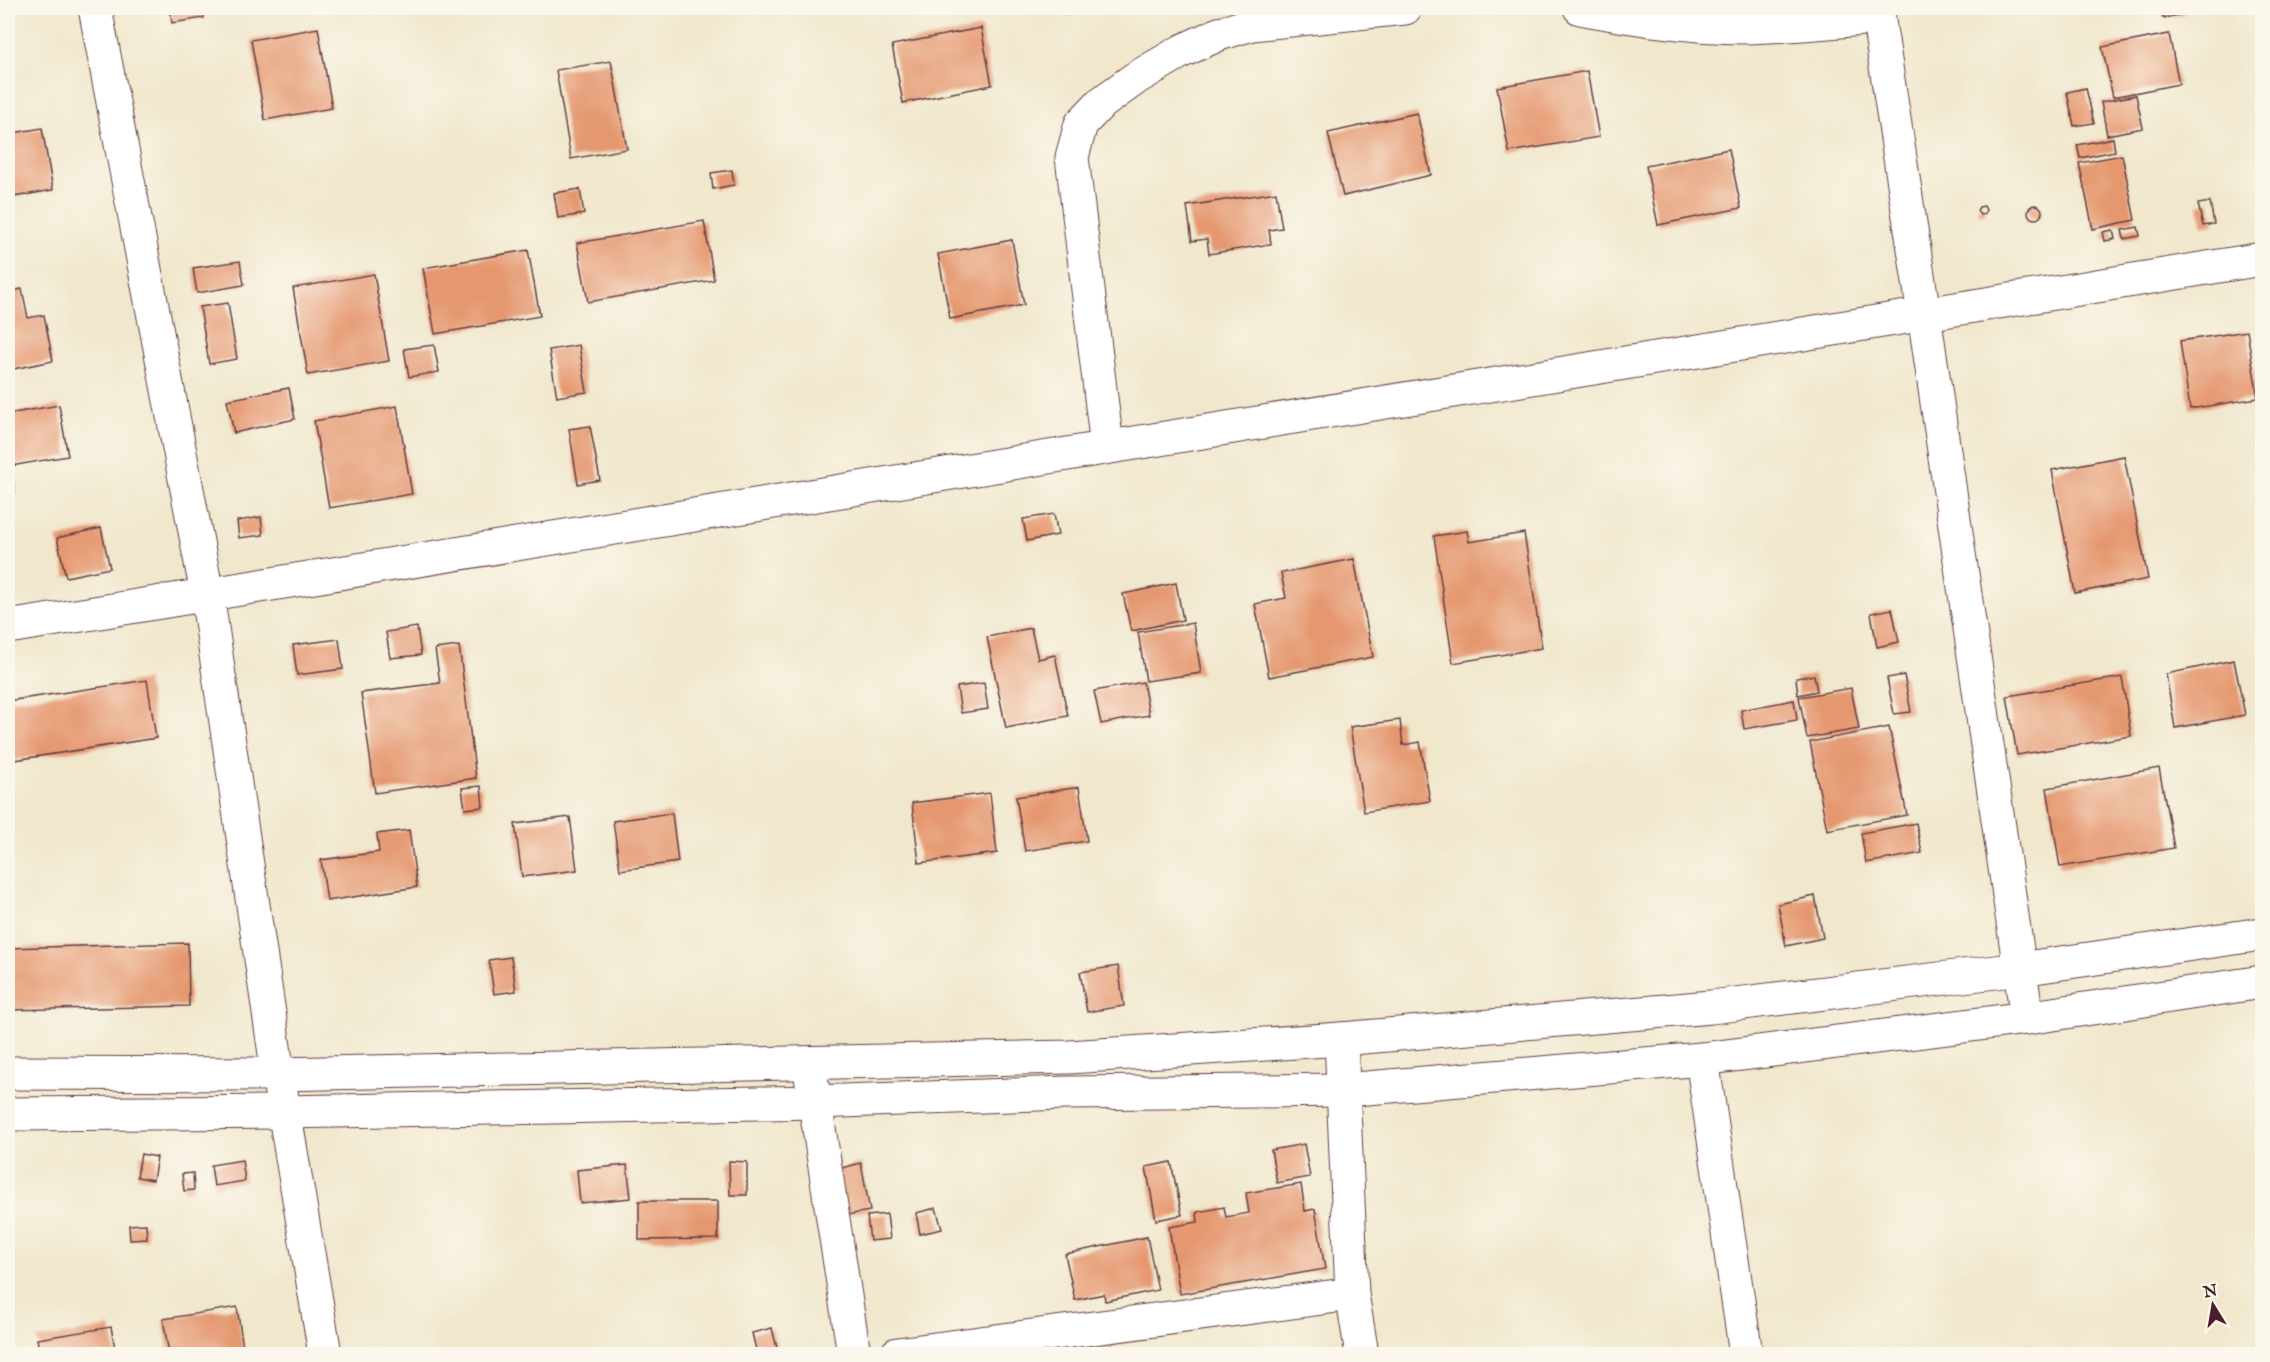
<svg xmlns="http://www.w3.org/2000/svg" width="2270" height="1362" viewBox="0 0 2270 1362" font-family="'IM FELL English',serif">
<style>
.building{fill:#e5986f}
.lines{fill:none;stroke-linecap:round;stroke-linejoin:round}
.minor-casing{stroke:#633d43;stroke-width:35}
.trunk-casing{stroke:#633d43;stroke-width:35}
.minor{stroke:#fff;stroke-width:33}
.trunk{stroke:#fff;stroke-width:33}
</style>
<rect width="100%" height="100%" fill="#fbf7ec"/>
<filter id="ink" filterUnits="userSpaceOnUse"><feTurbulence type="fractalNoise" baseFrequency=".0167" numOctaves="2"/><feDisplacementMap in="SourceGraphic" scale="12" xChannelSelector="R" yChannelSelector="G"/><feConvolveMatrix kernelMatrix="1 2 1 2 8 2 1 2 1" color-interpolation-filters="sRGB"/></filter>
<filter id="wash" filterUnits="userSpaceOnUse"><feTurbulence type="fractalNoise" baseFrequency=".008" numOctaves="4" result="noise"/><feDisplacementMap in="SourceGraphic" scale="24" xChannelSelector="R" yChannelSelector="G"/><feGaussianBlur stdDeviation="1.35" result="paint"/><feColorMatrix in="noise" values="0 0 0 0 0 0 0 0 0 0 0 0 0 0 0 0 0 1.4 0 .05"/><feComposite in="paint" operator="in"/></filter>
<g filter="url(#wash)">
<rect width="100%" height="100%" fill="#f0e7cc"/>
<g id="blocks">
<path class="building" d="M170,8H202L204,18L172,23Z
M1064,8H1101V9L1066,15Z
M2161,8H2182L2184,14L2163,18Z
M318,28L332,108L265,120L251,40Z
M981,28L992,85L903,103L892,45Z
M2169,34L2179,84L2113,97L2102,47Z
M611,61L627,149L571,159L556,70Z
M1587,71L1599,137L1509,152L1497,87Z
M2086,88L2094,123L2074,126L2067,92Z
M2136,95L2143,128L2107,135L2101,102Z
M1417,113L1431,175L1343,196L1328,133Z
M42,128L53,190L8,198V134Z
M2113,138L2115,151L2080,158L2077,145Z
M1729,149L1741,208L1658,225L1646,166Z
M2122,155L2135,220L2093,229L2079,163Z
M732,170L734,185L713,189L711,173Z
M580,189L584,214L558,218L554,193Z
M1276,192L1282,228L1269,230L1271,244L1209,254L1207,239L1192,241L1187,206Z
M2210,202L2214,224L2203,226L2198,204Z
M2028 212a7 7 0 1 1 14 0a7 7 0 1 1-14 0Z
M1984,206L1986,210L1984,214L1980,215L1977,211L1979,207Z
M704,221L714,280L588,302L577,243Z
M2138,227L2140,236L2124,239L2122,230Z
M2113,230L2115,239L2105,241L2103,232Z
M1012,240L1024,305L950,319L938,254Z
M528,250L540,316L435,334L423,268Z
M240,261L244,285L197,293L193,268Z
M374,274L389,361L308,375L293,288Z
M22,289L28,318L44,315L53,361L8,370V292Z
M228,303L237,359L209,364L200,307Z
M2247,331L2258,398L2190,409L2180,341Z
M434,345L439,372L409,377L404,349Z
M579,345L587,392L557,397L549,350Z
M289,388L295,419L234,433L227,400Z
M59,405L68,456L11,466L15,492L8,494V414Z
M397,406L412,494L329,508L314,421Z
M590,426L600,480L578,484L569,429Z
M2124,456L2148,579L2075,593L2052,470Z
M1054,514L1058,535L1027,541L1023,519Z
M261,517L263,535L239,538L237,521Z
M101,528L110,568L66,577L57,538Z
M1467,531L1469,542L1524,533L1542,648L1453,663L1434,536Z
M1354,559L1373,657L1269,677L1255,604L1286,598L1281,573Z
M1176,583L1183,620L1131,631L1123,594Z
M1892,609L1899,642L1877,647L1871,613Z
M1193,623L1201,673L1146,681L1138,632Z
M417,627L421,655L390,658L386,632Z
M1031,628L1038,659L1055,655L1068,716L1006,728L987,637Z
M339,639L343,669L297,675L293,645Z
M459,646L476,778L375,793L361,693L440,683L435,649Z
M2234,660L2245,715L2175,728L2166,674Z
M1814,675L1817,691L1798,695L1796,678Z
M1904,675L1911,712L1894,714L1887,678Z
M2122,677L2131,736L2017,755L2007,696Z
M147,680L156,738L8,761V701Z
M1143,682L1149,715L1101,724L1094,691Z
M984,683L988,709L961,713L957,687Z
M1851,688L1859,729L1807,738L1799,697Z
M1794,700L1797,720L1744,729L1741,710Z
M1400,720L1403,745L1420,742L1430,801L1364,812L1350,727Z
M1889,727L1907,815L1827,830L1810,742Z
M2159,768L2174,848L2060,867L2047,788Z
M481,786L483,807L465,809L462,788Z
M1079,787L1087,841L1025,851L1016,797Z
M990,793L997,853L919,863L912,803Z
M672,813L678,862L620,870L613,821Z
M570,817L577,870L522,877L515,824Z
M1916,823L1922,853L1866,863L1861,833Z
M409,830L417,887L327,901L321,860L379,852L377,834Z
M1815,896L1823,938L1786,946L1778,904Z
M188,943L189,1006L8,1010V948Z
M511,957L516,991L494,994L489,960Z
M1118,966L1124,1006L1087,1012L1080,972Z
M1304,1144L1310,1177L1277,1183L1271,1150Z
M141,1154L157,1157L153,1180L137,1177Z
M242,1160L245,1181L214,1186L211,1165Z
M729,1161L747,1162V1195H730Z
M1171,1162L1182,1215L1156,1220L1146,1167Z
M861,1163L870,1211L847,1215L838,1169Z
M627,1165L631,1198L580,1203L577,1170Z
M193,1173L194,1190L184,1191L182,1174Z
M1301,1184L1305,1211L1315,1209L1325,1269L1180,1294L1169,1227L1198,1222L1197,1212L1224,1207L1226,1217L1249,1213L1246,1193Z
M639,1201H718V1239L639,1240Z
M936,1208L942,1229L920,1234L916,1213Z
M887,1214L890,1239L870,1241L867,1216Z
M146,1224L147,1239L130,1240L129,1225Z
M1147,1237L1158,1290L1105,1301L1104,1294L1075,1300L1065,1254Z
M237,1307L244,1354H169L163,1319Z
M111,1327L116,1354H40L37,1339Z
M772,1328L778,1352L757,1354L752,1333Z"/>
</g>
</g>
<g filter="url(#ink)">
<use href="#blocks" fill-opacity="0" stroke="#633d43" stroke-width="1.5"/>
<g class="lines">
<defs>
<path id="minor" d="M95,8L207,594L278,1074L325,1354
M1580,8C1634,18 1690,27 1745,27C1790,26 1834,21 1879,18
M1877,8L1924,314L2027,1018
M1107,447L1072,157L1081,124L1100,104L1136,78L1182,51L1219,34L1252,24L1405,8
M8,627L2262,259
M1341,1039L1352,1294L1362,1354
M1702,1059L1746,1354
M809,1064L854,1354
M897,1354L1352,1294"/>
<path id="trunk" d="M8,1073L278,1074L1069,1057L1341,1039L1711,1007L2020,969L2262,934
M8,1114L284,1112L815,1102L1067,1093L1344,1090L1702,1059L2027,1018L2262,982"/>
</defs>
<use href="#minor" class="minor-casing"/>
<use href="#trunk" class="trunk-casing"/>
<use href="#minor" class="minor"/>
<use href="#trunk" class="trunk"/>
</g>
</g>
<rect width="2270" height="1362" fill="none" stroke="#fbf7ec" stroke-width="30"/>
<g transform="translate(2213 1305) rotate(349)" stroke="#fbf7ec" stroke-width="4.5" paint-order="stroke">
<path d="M0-4.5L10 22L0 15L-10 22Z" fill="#4a1f2b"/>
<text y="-9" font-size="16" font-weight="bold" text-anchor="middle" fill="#4a1f2b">N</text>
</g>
</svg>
